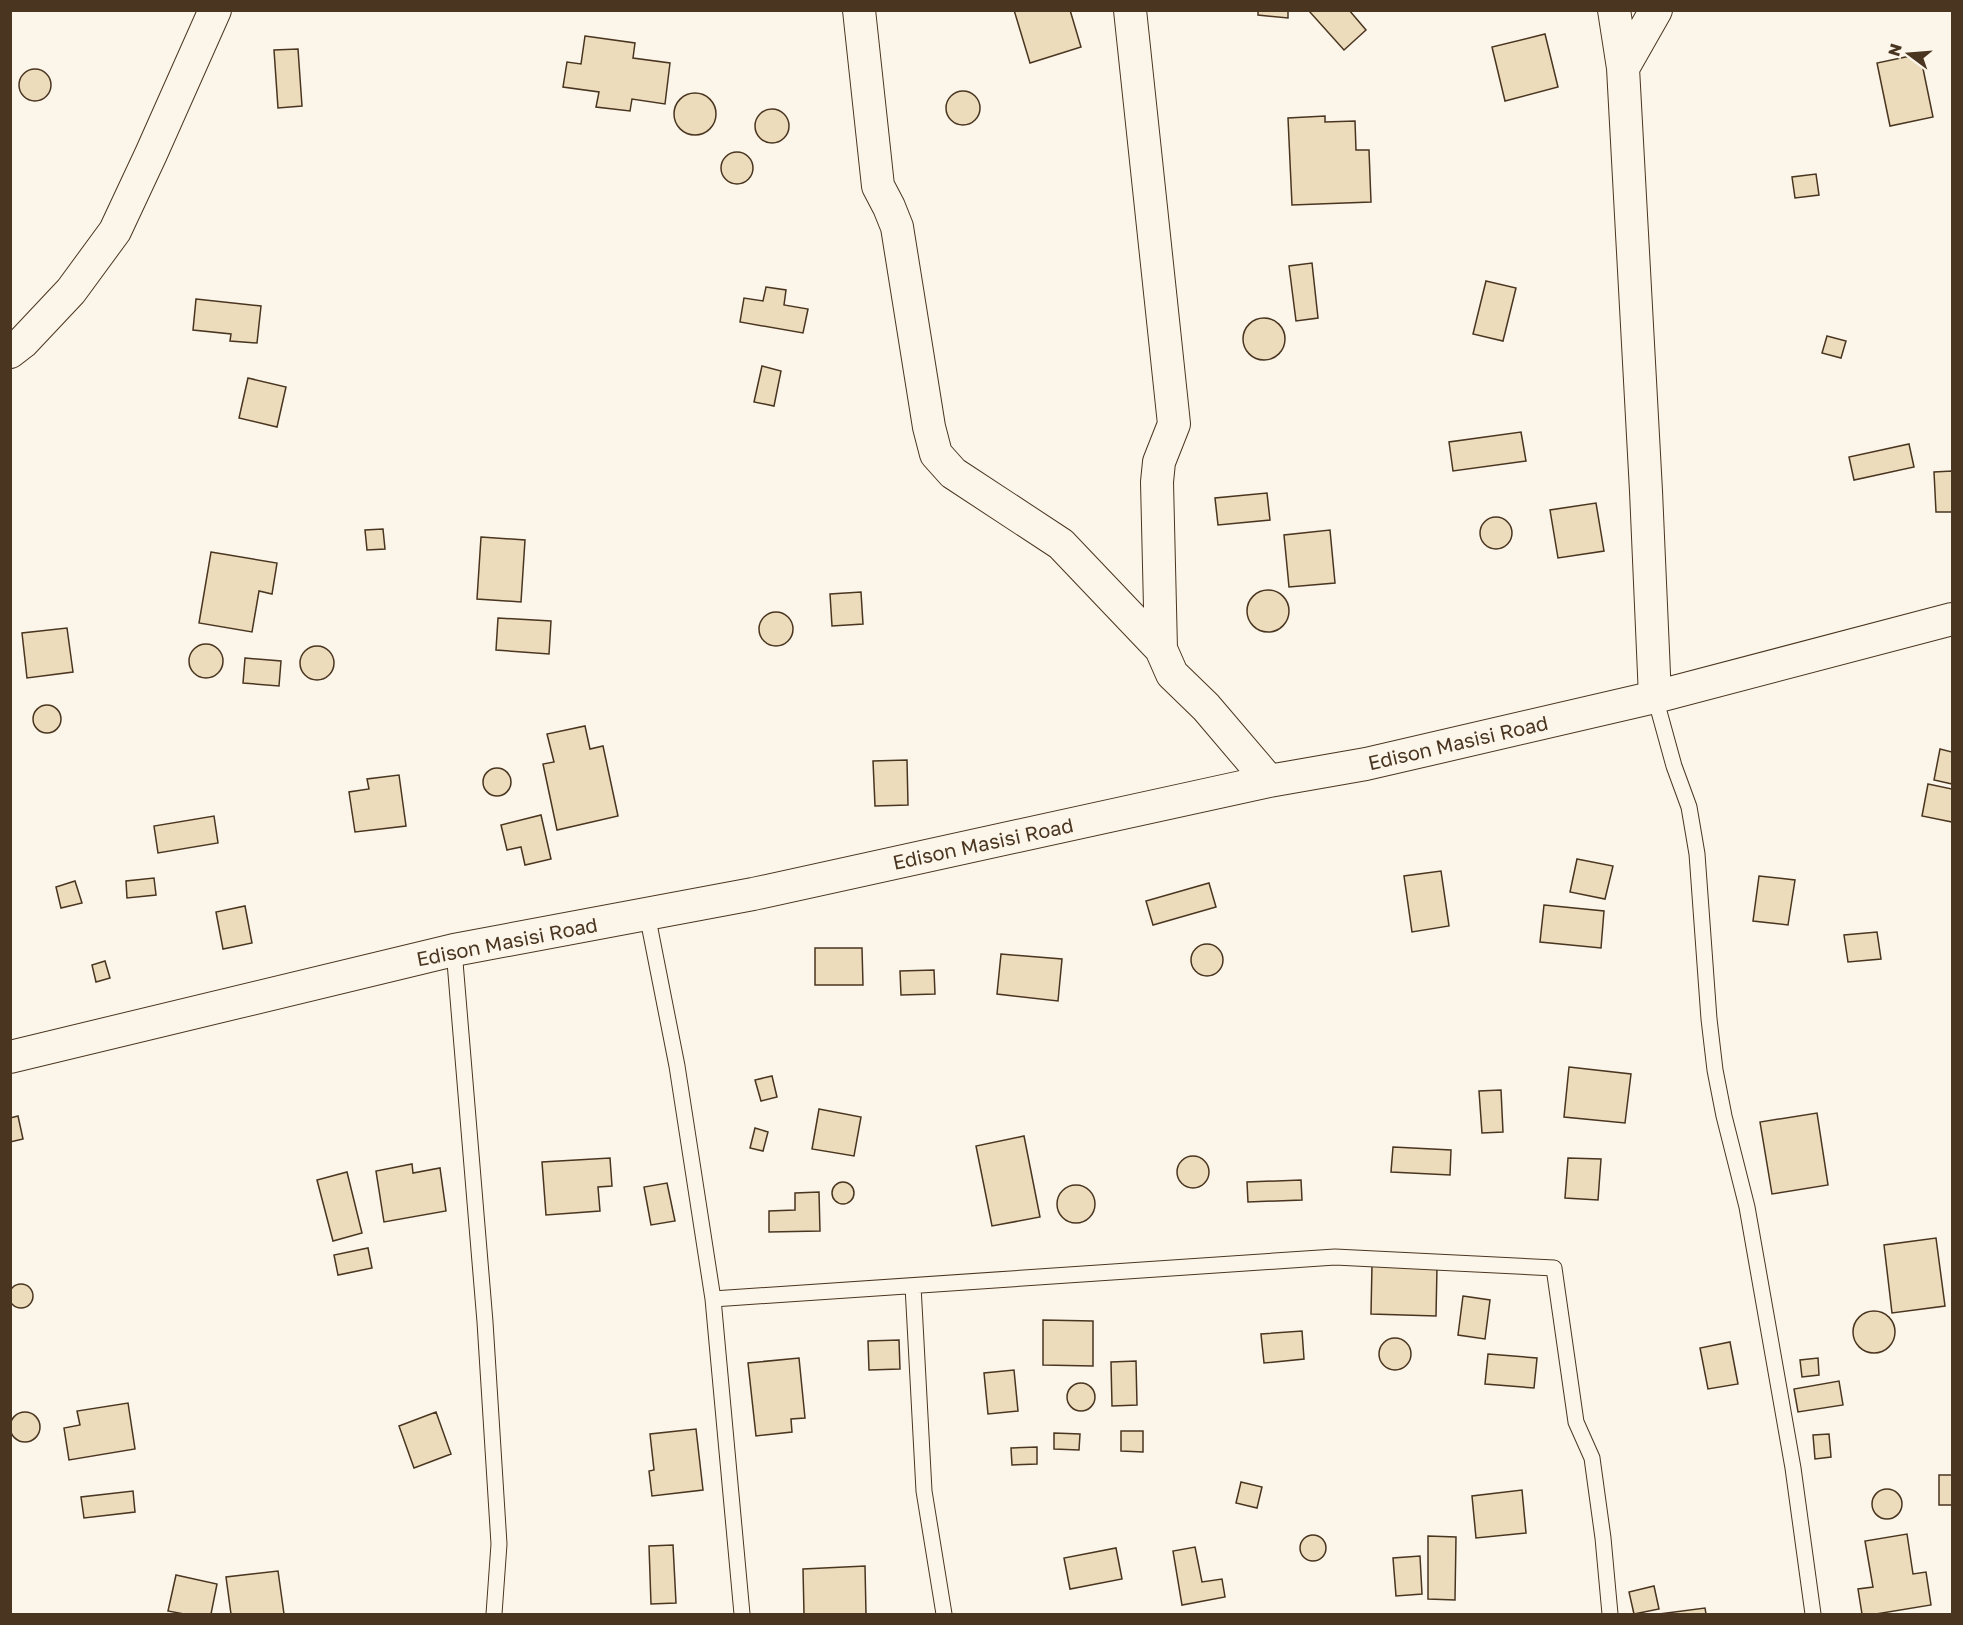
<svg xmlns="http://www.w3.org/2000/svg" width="1963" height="1625" viewBox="0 0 1963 1625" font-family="'Golos Text',sans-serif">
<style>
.building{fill:#ecdcbc;stroke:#4a3520;stroke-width:1.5}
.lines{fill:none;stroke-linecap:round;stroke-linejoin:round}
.service-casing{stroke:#4a3520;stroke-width:17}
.minor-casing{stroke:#4a3520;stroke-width:34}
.service{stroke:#fbf6e9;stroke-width:15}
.minor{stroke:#fbf6e9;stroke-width:32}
.labels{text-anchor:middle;stroke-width:4.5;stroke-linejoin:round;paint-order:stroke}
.street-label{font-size:20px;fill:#4a3520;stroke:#fbf6e9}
</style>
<rect width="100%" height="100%" fill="#fbf6e9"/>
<path class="building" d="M1014,10H1070L1081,47L1030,63Z
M1258,10H1288V18L1258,15Z
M1349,10L1366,30L1344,50L1309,11Z
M1545,34L1558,87L1505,101L1492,47Z
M585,36L635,43L633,58L670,63L665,104L632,99L630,111L596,107L599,92L563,87L567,62L581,64Z
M298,49L302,106L278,108L274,50Z
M1920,54L1933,117L1890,126L1877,63Z
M19 85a16 16 0 1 1 32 0a16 16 0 1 1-32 0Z
M946 108a17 17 0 1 1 34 0a17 17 0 1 1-34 0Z
M674 114a21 21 0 1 1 42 0a21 21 0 1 1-42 0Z
M755 126a17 17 0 1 1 34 0a17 17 0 1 1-34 0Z
M1325,116V122L1355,121L1356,150H1369L1371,202L1292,205L1288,118Z
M721 168a16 16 0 1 1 32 0a16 16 0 1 1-32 0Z
M1816,174L1819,195L1795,198L1792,177Z
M1312,263L1318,318L1296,321L1289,266Z
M1486,281L1516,288L1503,341L1473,334Z
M766,287L786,290L784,305L808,309L803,333L740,322L744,298L763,301Z
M196,299L261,306L257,343L230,341L231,334L193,330Z
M1243 339a21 21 0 1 1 42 0a21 21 0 1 1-42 0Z
M1827,336L1846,341L1841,358L1822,353Z
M762,366L781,371L774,406L754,402Z
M248,378L286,387L277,427L239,418Z
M1521,432L1526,461L1453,471L1449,442Z
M1909,444L1914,467L1854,480L1849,457Z
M1952,471V512H1936L1934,472Z
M1267,493L1270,520L1218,525L1215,498Z
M1596,503L1604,551L1558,558L1550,510Z
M1480 533a16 16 0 1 1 32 0a16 16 0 1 1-32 0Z
M383,529L385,549L367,550L365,530Z
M1330,530L1335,583L1289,587L1284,535Z
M481,537L525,540L521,602L477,599Z
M211,552L277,563L272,594L259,591L252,632L199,623Z
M1247 611a21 21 0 1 1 42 0a21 21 0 1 1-42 0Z
M861,592L863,624L832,626L830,594Z
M759 629a17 17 0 1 1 34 0a17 17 0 1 1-34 0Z
M498,618L551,621L549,654L496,650Z
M67,628L73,672L27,678L22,633Z
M189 661a17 17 0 1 1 34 0a17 17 0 1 1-34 0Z
M300 663a17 17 0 1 1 34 0a17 17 0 1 1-34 0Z
M245,658L281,661L279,686L243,683Z
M33 719a14 14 0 1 1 28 0a14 14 0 1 1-28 0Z
M585,726L590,749L603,746L618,816L557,830L543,764L554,762L547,734Z
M1940,749L1952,752V784L1934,780Z
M907,760L908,805L875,806L873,761Z
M483 782a14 14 0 1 1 28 0a14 14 0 1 1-28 0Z
M399,775L406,826L355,832L349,792L369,789L367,779Z
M1928,784L1952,789V822L1922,816Z
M541,815L551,859L525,865L521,847L507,850L501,825Z
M214,816L218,843L158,853L154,826Z
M1577,859L1613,866L1605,899L1570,892Z
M1441,871L1449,926L1412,932L1404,876Z
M1759,876L1795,880L1788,925L1753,921Z
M154,878L156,895L127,898L126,881Z
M75,881L82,903L61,908L56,887Z
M1209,883L1216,907L1153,925L1146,901Z
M1544,905L1604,911L1601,948L1540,942Z
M245,906L252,943L223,949L216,912Z
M1877,932L1881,959L1848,962L1844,935Z
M1191 960a16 16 0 1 1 32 0a16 16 0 1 1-32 0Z
M815,948H862L863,985H815Z
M1001,954L1062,959L1058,1001L997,994Z
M105,961L110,978L96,982L92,965Z
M934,970L935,994L901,995L900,971Z
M1569,1067L1631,1074L1625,1123L1564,1117Z
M772,1076L777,1097L761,1101L755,1080Z
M1501,1090L1503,1132L1482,1133L1479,1091Z
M819,1109L861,1117L854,1156L812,1149Z
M1817,1113L1828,1185L1772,1194L1760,1122Z
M18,1116L23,1139L10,1142V1118Z
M755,1128L768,1132L763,1151L750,1148Z
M1024,1136L1040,1217L992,1226L976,1146Z
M1393,1147L1451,1150L1450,1175L1391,1172Z
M1177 1172a16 16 0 1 1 32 0a16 16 0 1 1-32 0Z
M610,1158L612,1186L598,1187L600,1211L546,1215L542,1162Z
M1568,1158L1601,1159L1598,1200L1565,1198Z
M412,1164L413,1173L440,1168L446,1211L384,1222L376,1171Z
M347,1172L362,1233L333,1241L317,1180Z
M1301,1180L1302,1200L1248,1202L1247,1182Z
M832 1193a11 11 0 1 1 22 0a11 11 0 1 1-22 0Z
M667,1183L675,1221L651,1225L644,1187Z
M1057 1204a19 19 0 1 1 38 0a19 19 0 1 1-38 0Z
M819,1192L820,1231L769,1232V1211L795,1210V1193Z
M1936,1238L1945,1306L1892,1313L1884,1245Z
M368,1248L372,1268L338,1275L334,1255Z
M1372,1265L1437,1267L1436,1316L1371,1314Z
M9 1296a12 12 0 1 1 24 0a12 12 0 1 1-24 0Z
M1463,1296L1490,1300L1485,1339L1458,1335Z
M1853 1332a21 21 0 1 1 42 0a21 21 0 1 1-42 0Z
M1043,1320L1093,1321V1366L1043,1365Z
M1302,1331L1304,1359L1264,1363L1261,1334Z
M1379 1354a16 16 0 1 1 32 0a16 16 0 1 1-32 0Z
M899,1340L900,1369L869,1370L868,1341Z
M1730,1342L1738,1384L1708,1389L1700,1348Z
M1488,1354L1537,1358L1534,1388L1485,1384Z
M799,1358L805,1418L791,1419L792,1432L756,1436L748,1363Z
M1818,1358L1819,1375L1802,1377L1800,1360Z
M1136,1361L1137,1405L1112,1406L1111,1362Z
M1014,1370L1018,1411L988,1414L984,1373Z
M1839,1381L1843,1405L1798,1412L1794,1389Z
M1067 1397a14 14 0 1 1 28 0a14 14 0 1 1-28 0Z
M128,1403L135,1449L69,1460L64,1428L80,1425L77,1411Z
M10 1427a15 15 0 1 1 30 0a15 15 0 1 1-30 0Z
M436,1412L451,1454L414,1468L399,1426Z
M696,1429L703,1490L652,1496L649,1471L654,1470L650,1434Z
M1121,1431H1143V1452L1121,1451Z
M1054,1433L1080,1434L1079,1450L1054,1449Z
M1829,1434L1831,1457L1815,1459L1813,1435Z
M1037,1447V1464L1012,1465L1011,1448Z
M1939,1475H1952V1505H1939Z
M1241,1482L1262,1487L1257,1508L1236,1503Z
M1872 1504a15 15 0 1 1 30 0a15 15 0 1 1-30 0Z
M1522,1490L1526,1533L1476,1538L1472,1496Z
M133,1491L135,1512L84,1518L81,1497Z
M1907,1534L1913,1574L1926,1572L1931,1605L1876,1614H1862L1858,1589L1873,1587L1865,1541Z
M1300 1548a13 13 0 1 1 26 0a13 13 0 1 1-26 0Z
M1428,1536L1456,1537L1455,1600L1428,1599Z
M673,1545L676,1603L651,1604L649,1546Z
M1195,1547L1202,1582L1222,1579L1225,1597L1182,1605L1173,1551Z
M1116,1548L1122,1579L1070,1589L1064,1558Z
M1420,1556L1422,1594L1396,1596L1393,1558Z
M865,1566L866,1614H804L803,1569Z
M278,1571L284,1614H231L226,1577Z
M176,1575L217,1584L211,1614H184L168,1611Z
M1654,1586L1659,1609L1634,1614L1629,1592Z
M1705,1608L1706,1614H1659Z"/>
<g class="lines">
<defs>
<path id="service" d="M1655,697L1674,766L1689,807L1697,854L1709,1019L1715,1070L1724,1116L1747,1207L1793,1468L1813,1614
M647,914L677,1066L713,1299L742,1614
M454,950L485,1322L499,1544L494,1614
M913,1286L924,1491L944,1614
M713,1299L1335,1257L1554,1268L1576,1422L1592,1458L1603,1538L1610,1614"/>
<path id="minor" d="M859,10L878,186L889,207L897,227L929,427L936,454L953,473L1061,544L1161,649
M1130,10L1174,424L1159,462L1157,482L1161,649L1172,674L1206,707L1269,781
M1614,10L1623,68L1646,491L1655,697
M1623,68L1656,10
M10,352L23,342L71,291L115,231L151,154L215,10
M10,1057L454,950L753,894L1269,781L1366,764L1655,697L1952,619"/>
</defs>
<use href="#service" class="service-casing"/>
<use href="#minor" class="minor-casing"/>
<use href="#service" class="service"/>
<use href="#minor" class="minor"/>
</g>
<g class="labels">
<g class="street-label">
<text transform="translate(1458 743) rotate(-13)" y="7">Edison Masisi Road</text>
<text transform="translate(983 844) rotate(-12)" y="7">Edison Masisi Road</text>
<text transform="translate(507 942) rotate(-11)" y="7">Edison Masisi Road</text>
</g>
</g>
<rect width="1963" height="1625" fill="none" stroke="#4a3520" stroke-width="24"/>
<g transform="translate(1909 54) rotate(286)" stroke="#fbf6e9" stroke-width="4.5" paint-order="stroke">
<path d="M0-4.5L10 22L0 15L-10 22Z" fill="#4a3520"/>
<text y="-9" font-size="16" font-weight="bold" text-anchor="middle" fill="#4a3520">N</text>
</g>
</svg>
